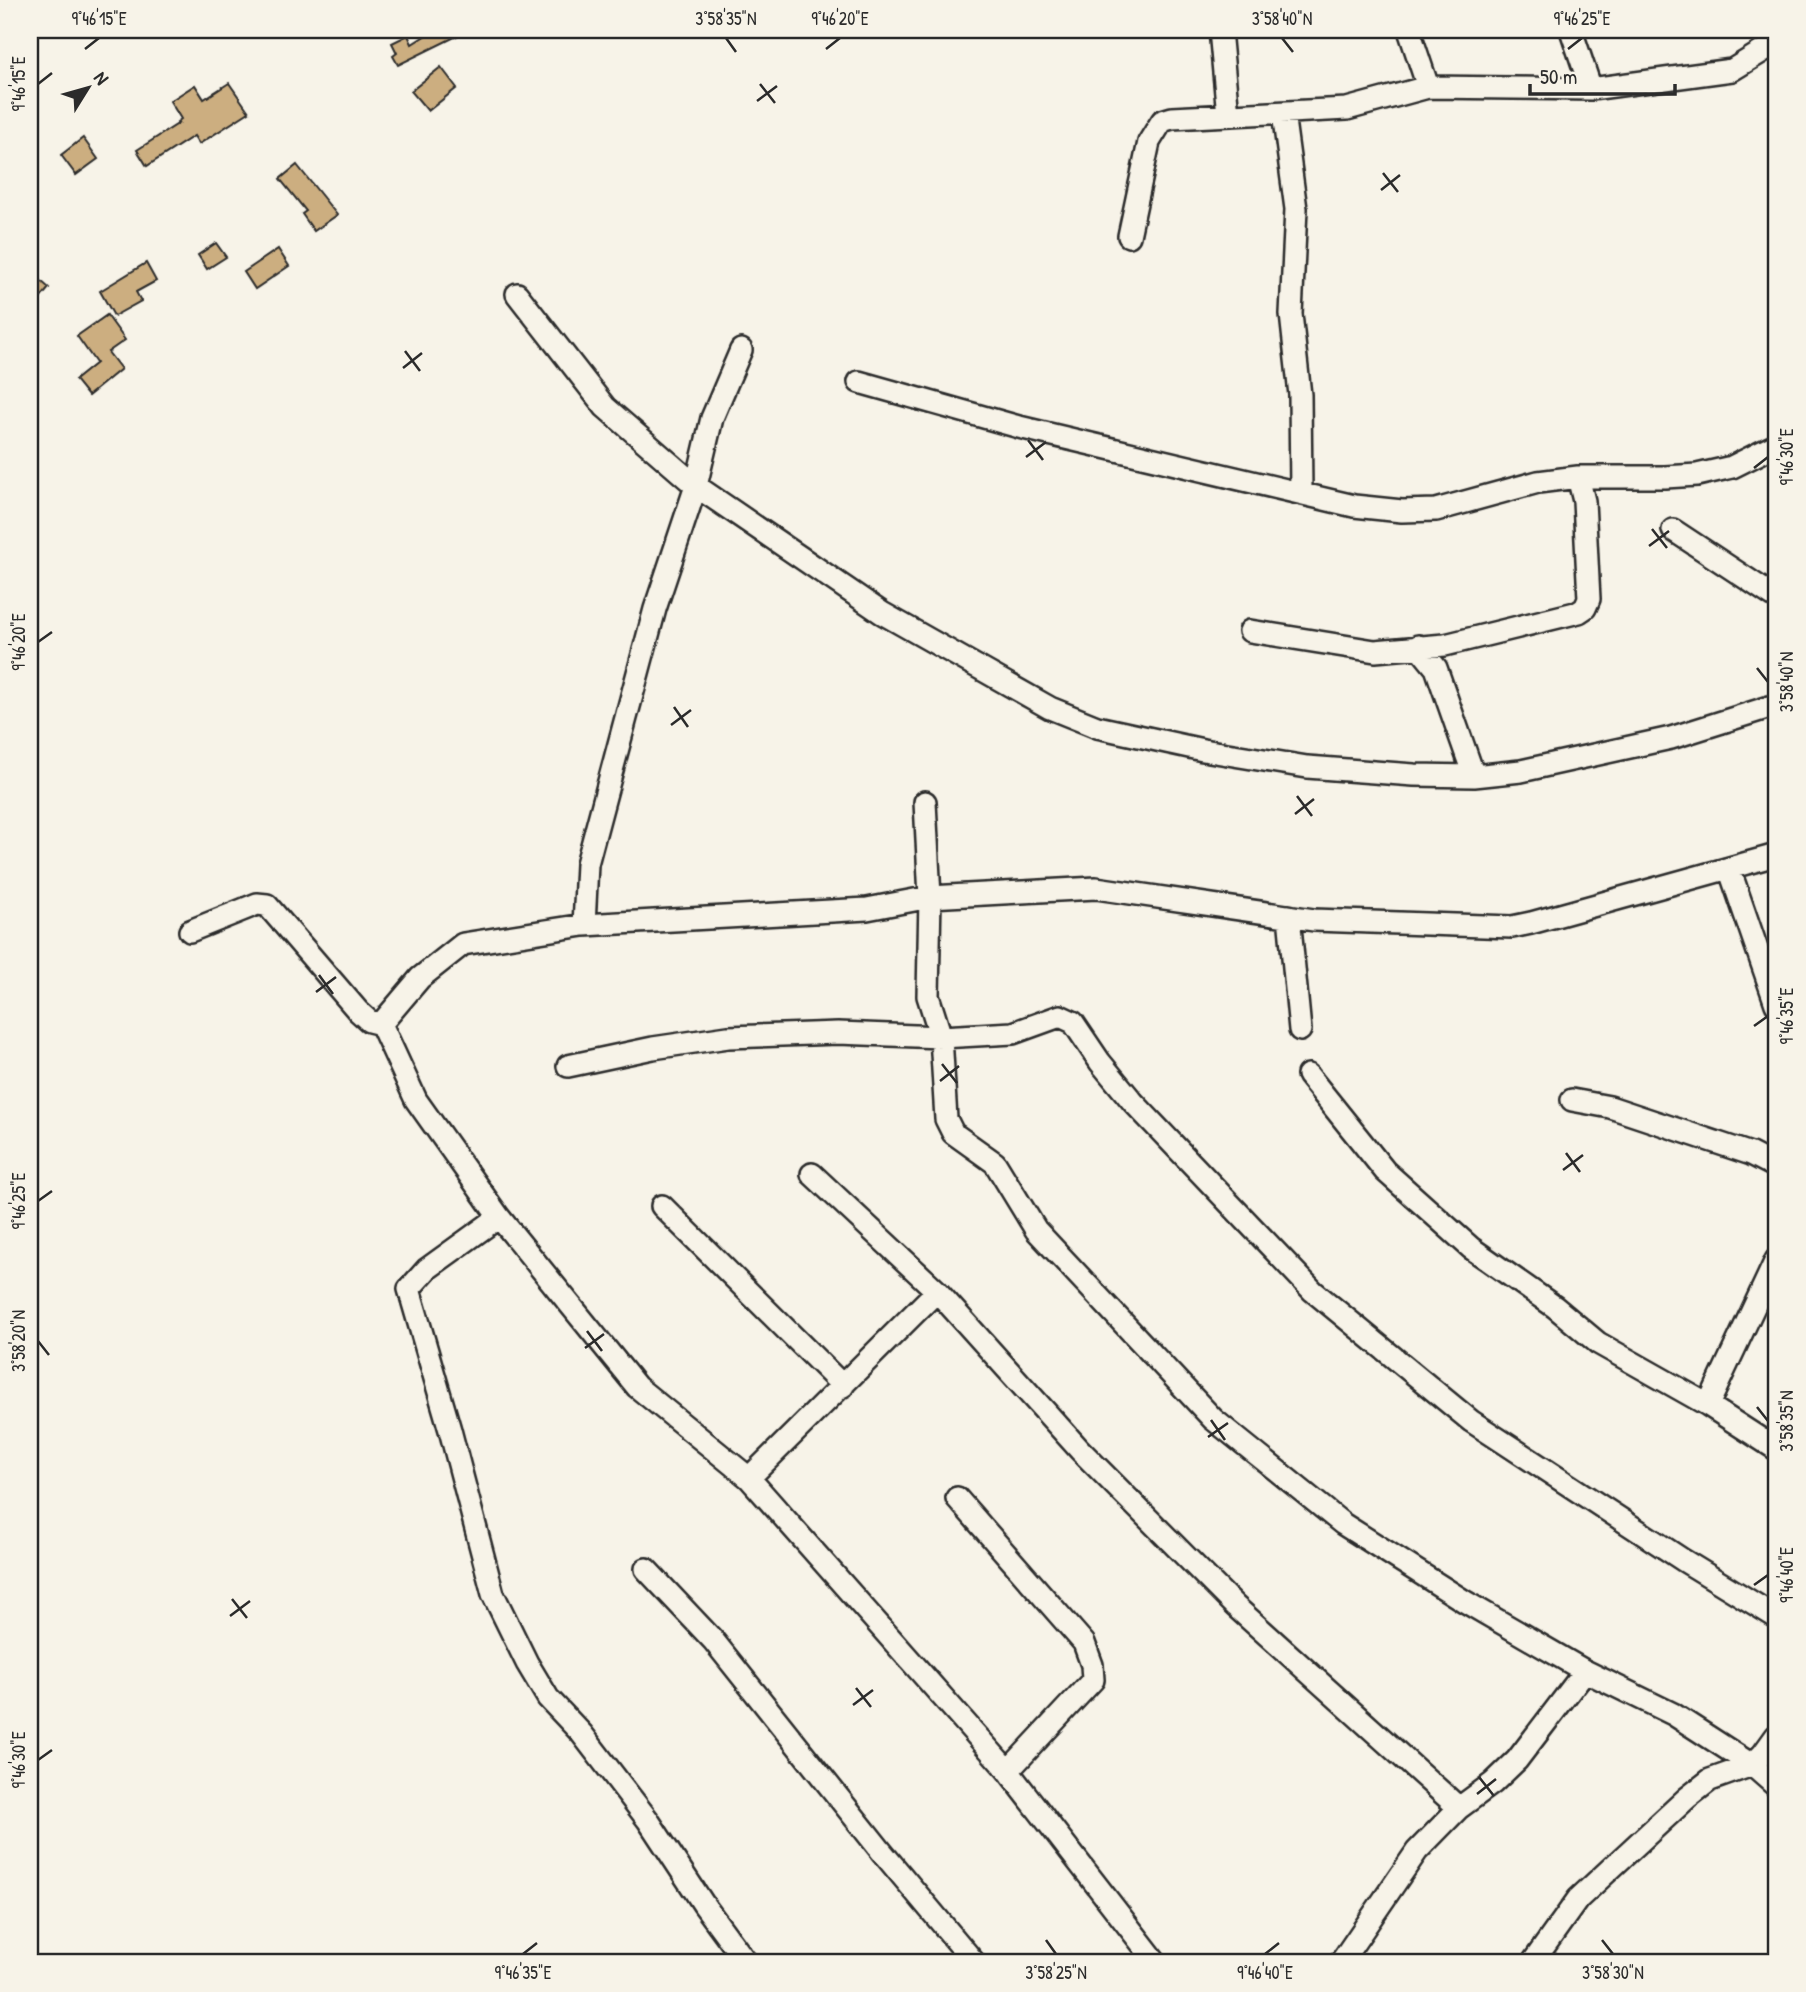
<svg xmlns="http://www.w3.org/2000/svg" width="1806" height="1992" viewBox="0 0 1806 1992" font-family="'Patrick Hand',sans-serif">
<style>
.building{fill:#ccae80;stroke:#2b2b2b;stroke-width:2}
.lines{fill:none;stroke-linecap:round;stroke-linejoin:round}
.street-casing{stroke:#2b2b2b;stroke-width:26}
.street{stroke:#f7f3e8;stroke-width:21}
.ticks{fill:none;stroke:#2b2b2b;stroke-width:2.5}
.neatline{fill:none;stroke:#2b2b2b;stroke-width:2.5}
.ticks-label{font-size:18px;text-anchor:middle;fill:#2b2b2b}
</style>
<rect width="100%" height="100%" fill="#f7f3e8"/>
<filter id="ink" filterUnits="userSpaceOnUse"><feTurbulence type="fractalNoise" baseFrequency=".0143" numOctaves="2"/><feDisplacementMap in="SourceGraphic" scale="14" xChannelSelector="R" yChannelSelector="G"/><feConvolveMatrix kernelMatrix="1 2 1 2 8 2 1 2 1" color-interpolation-filters="sRGB"/></filter>
<g filter="url(#ink)">
<path class="building" d="M434,30H469L398,65L393,56L397,53L392,43L408,35L412,44Z
M441,67L457,88L428,111L411,91Z
M229,83L249,112L199,144L194,136L147,166L137,150L179,123L177,122L181,119L170,101L195,85L204,99Z
M83,138L98,159L76,175L61,155Z
M297,165L337,215L314,231L302,214L306,211L280,179Z
M216,243L226,257L207,269L198,255Z
M278,249L289,266L255,289L244,272Z
M146,263L156,281L136,292L141,301L114,316L100,291Z
M30,271L49,288L39,300L30,291Z
M107,315L125,340L108,352L121,369L88,396L75,380L96,363L77,336Z"/>
<g class="lines">
<defs>
<path id="street" d="M1220,30L1228,115
M1409,30L1428,87
M1571,30L1591,89
M1283,113L1296,209L1291,314L1300,395L1301,492
M1129,236L1149,142L1162,121L1172,118L1347,109L1428,87L1591,89L1732,70L1776,43
M517,294L605,407L696,486L882,613L1050,708L1097,727L1203,750L1307,767L1414,775L1474,776L1521,771L1671,738L1776,705
M859,382L1019,427L1354,506L1402,511L1436,510L1538,482L1578,477H1665L1697,475L1732,467L1776,445
M1673,530L1776,598
M1250,631L1375,651L1445,645L1579,612L1585,608L1589,599L1584,501L1578,477
M1418,646L1436,668L1474,776
M925,802L930,897L928,996L941,1037L946,1119L953,1133L995,1163L1036,1230L1213,1419L1343,1524L1464,1601L1585,1671L1673,1714L1752,1765L1776,1786
M1729,868L1776,1004
M1289,916L1300,1030
M584,925L587,864L655,609L696,486L712,418L741,350
M190,931L257,904L267,905L358,1011L369,1021L381,1024
M381,1024L420,978L463,944L584,925L867,909L930,897L1096,888L1314,920L1512,927L1531,923L1776,855
M381,1024L416,1100L499,1217L637,1387L749,1478L1008,1771L1156,1962
M568,1066L653,1048L728,1037L838,1033L941,1037L1013,1033L1060,1016L1073,1022L1100,1062L1133,1102L1313,1291L1471,1421L1683,1560L1776,1617
M1308,1075L1385,1171L1471,1248L1555,1307L1598,1343L1708,1405L1776,1449
M1572,1100L1610,1107L1751,1154L1776,1167
M812,1174L937,1291L1080,1450L1235,1606L1459,1808
M662,1206L843,1386
M499,1217L427,1269L409,1289L450,1430L493,1594L527,1663L548,1698L582,1734L648,1820L704,1905L746,1962
M1708,1405L1776,1260
M749,1478L937,1291
M957,1498L1084,1643L1092,1665L1093,1680L1008,1771
M646,1569L713,1640L882,1852L974,1962
M1341,1962L1417,1851L1459,1808L1493,1783L1517,1760L1585,1671
M1533,1962L1578,1899L1620,1860L1687,1798L1710,1780L1752,1765L1763,1754L1776,1736"/>
</defs>
<use href="#street" class="street-casing"/>
<use href="#street" class="street"/>
</g>
</g>
<path class="ticks" d="M726,38L736,52M1282,38L1293,52M85,49L99,38M826,49L840,38M1568,49L1582,38M38,84L52,73M760,84L775,103M757,101L777,86M1383,173L1398,192M1381,190L1400,175M405,351L420,371M403,368L422,353M1028,440L1043,460M1026,457L1046,442M1754,468L1768,457M1652,529L1667,548M1649,546L1669,531M38,642L52,632M1757,668L1768,682M674,707L688,727M671,725L691,710M1297,796L1312,816M1295,814L1314,799M319,975L333,994M316,992L336,977M1754,1026L1768,1016M942,1064L957,1083M940,1081L959,1066M1566,1153L1580,1172M1563,1170L1583,1155M38,1201L52,1191M587,1331L602,1351M38,1341L49,1355M585,1348L604,1334M1757,1407L1768,1421M1211,1420L1225,1440M1208,1437L1228,1423M1754,1585L1768,1575M232,1599L247,1618M230,1616L250,1601M856,1688L871,1707M853,1705L873,1690M38,1760L52,1750M1479,1777L1494,1796M1477,1794L1496,1779M1046,1940L1056,1954M1602,1940L1613,1954M523,1954L537,1943M1265,1954L1279,1943"/>
<rect width="1806" height="1992" fill="none" stroke="#f7f3e8" stroke-width="77"/>
<g transform="translate(88 88) rotate(53)" stroke="#f7f3e8" stroke-width="5" paint-order="stroke">
<path d="M0-5L12 26L0 18L-12 26Z" fill="#2b2b2b"/>
<text y="-10" font-size="19" font-weight="bold" text-anchor="middle" fill="#2b2b2b">N</text>
</g>
<path d="M1530 84v10h145v-10" fill="none" stroke="#2b2b2b" stroke-width="3.5"/>
<text x="1540" y="84" font-size="21" fill="#2b2b2b" stroke="#f7f3e8" stroke-width="5" paint-order="stroke">50 m</text>
<rect x="38" y="38" width="1730" height="1916" class="neatline"/>
<g class="ticks-label">
<text x="99" y="25">9°46'15"E</text>
<text x="726" y="25">3°58'35"N</text>
<text x="840" y="25">9°46'20"E</text>
<text x="1282" y="25">3°58'40"N</text>
<text x="1582" y="25">9°46'25"E</text>
<text transform="translate(19 84) rotate(-90)" y="6">9°46'15"E</text>
<text transform="translate(1787 457) rotate(-90)" y="6">9°46'30"E</text>
<text transform="translate(19 642) rotate(-90)" y="6">9°46'20"E</text>
<text transform="translate(1787 682) rotate(-90)" y="6">3°58'40"N</text>
<text transform="translate(1787 1016) rotate(-90)" y="6">9°46'35"E</text>
<text transform="translate(19 1201) rotate(-90)" y="6">9°46'25"E</text>
<text transform="translate(19 1341) rotate(-90)" y="6">3°58'20"N</text>
<text transform="translate(1787 1421) rotate(-90)" y="6">3°58'35"N</text>
<text transform="translate(1787 1575) rotate(-90)" y="6">9°46'40"E</text>
<text transform="translate(19 1760) rotate(-90)" y="6">9°46'30"E</text>
<text x="523" y="1979">9°46'35"E</text>
<text x="1056" y="1979">3°58'25"N</text>
<text x="1265" y="1979">9°46'40"E</text>
<text x="1613" y="1979">3°58'30"N</text>
</g>
</svg>
